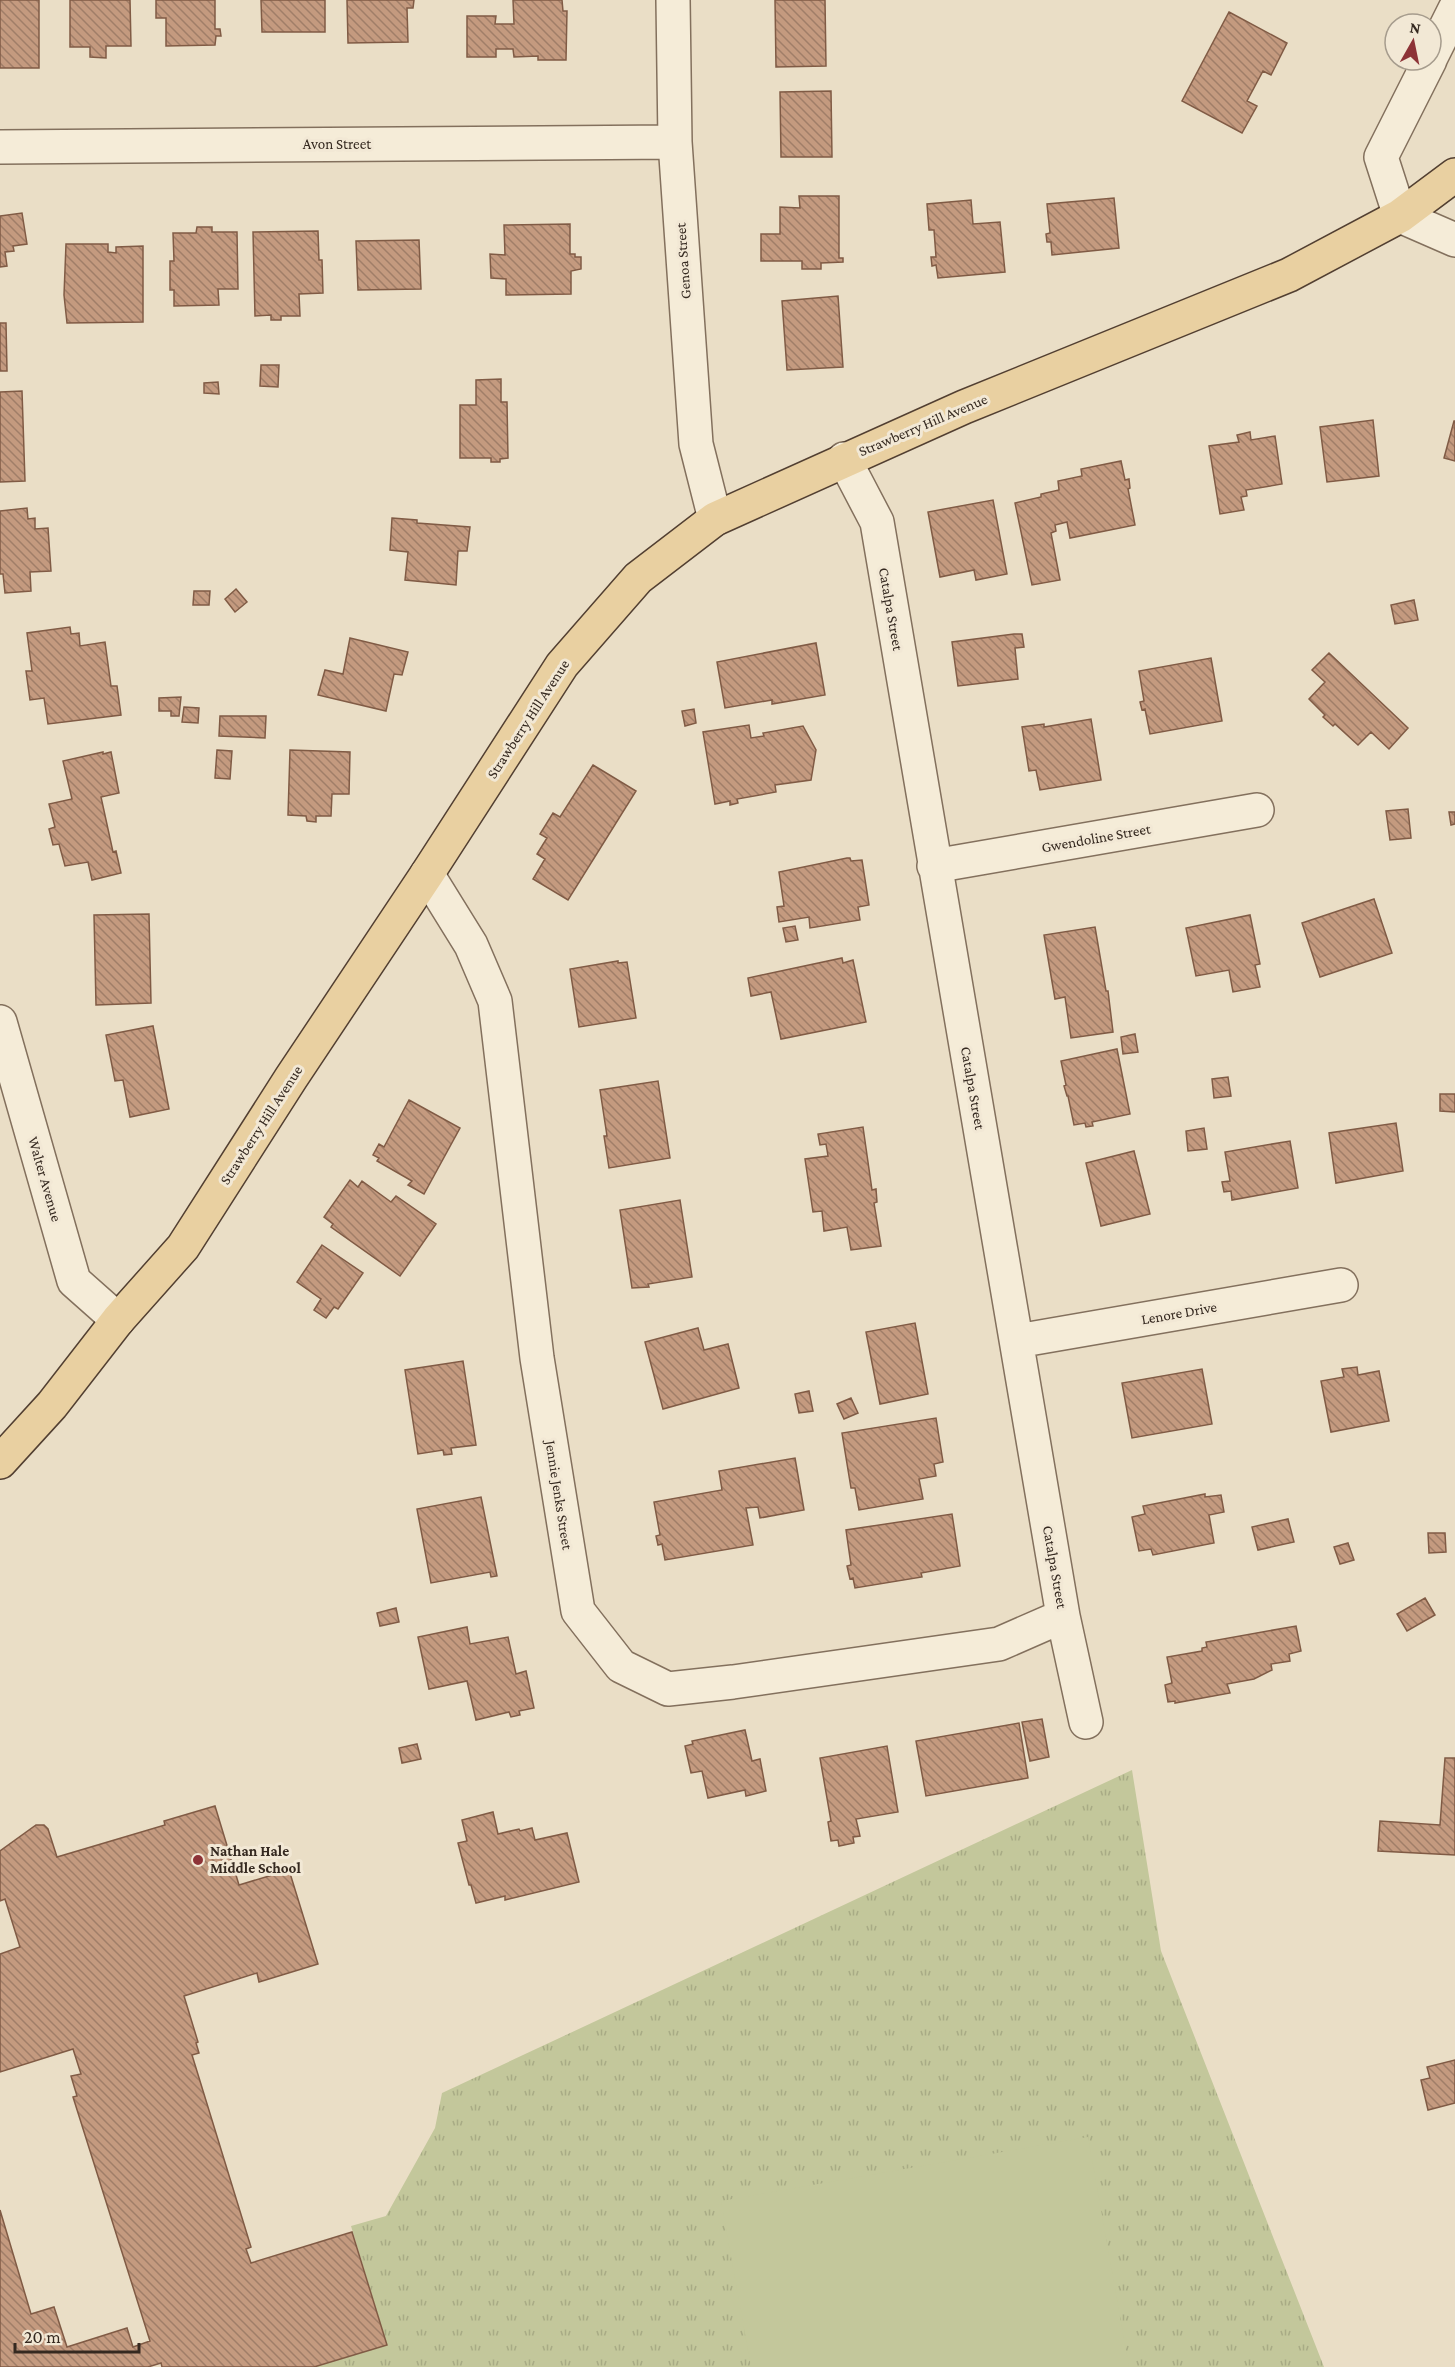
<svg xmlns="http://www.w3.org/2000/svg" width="1455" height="2367" viewBox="0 0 1455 2367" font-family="'Crimson Pro',serif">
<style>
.park{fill:url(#park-tufts)}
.pitch{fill:#c3c79b}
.building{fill:url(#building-back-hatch);stroke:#805b45;stroke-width:1.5}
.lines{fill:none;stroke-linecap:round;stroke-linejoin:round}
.minor-casing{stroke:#83705d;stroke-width:36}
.major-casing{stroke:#523f31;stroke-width:36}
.minor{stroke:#f5ecd8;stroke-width:33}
.major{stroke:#e9d0a1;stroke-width:33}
.poi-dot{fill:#8d3337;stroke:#f2e8d5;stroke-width:2}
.labels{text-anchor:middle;stroke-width:6;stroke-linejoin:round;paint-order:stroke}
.street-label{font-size:15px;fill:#352920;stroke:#f2e8d5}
.poi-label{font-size:15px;font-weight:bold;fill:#352920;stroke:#f2e8d5;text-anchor:start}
</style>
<defs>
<pattern id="park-tufts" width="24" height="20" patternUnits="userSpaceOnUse" patternTransform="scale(1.5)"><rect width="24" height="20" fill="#c3c79b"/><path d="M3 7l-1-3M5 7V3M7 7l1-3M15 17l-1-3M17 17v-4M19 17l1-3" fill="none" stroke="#a8ab85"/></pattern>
<pattern id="building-back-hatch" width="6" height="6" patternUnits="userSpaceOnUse" patternTransform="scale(1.5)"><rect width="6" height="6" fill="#c49a7f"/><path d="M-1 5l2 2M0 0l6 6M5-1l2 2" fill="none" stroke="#a07e68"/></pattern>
</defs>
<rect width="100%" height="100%" fill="#eadec6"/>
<path class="park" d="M1132,1770L1161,1951L1324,2367H314L387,2345L351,2226L386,2216L435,2128L442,2093Z"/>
<path class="pitch" d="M1088,2137L1129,2367H751L721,2201Z"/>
<path class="building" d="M0,0H39V68H0Z
M70,0H130L131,46H106V58L90,57V47H70Z
M156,0H215V29H220L221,36H216L215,45L166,46V18H156Z
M261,0H325V32H262Z
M347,0H414L413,8H407L408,42L348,43Z
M513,0H562L563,11H567L566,60H538V56L514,57L513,49H496V57H467V16H496L495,24H514Z
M775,0H825L826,66L776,67Z
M1229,12L1287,43L1271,75L1263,71L1247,101L1257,106L1242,133L1182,101Z
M831,91L832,157H781L780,92Z
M799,196H839V258H843V262L821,263V269H802V261H761V234H780V207L800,208Z
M1114,198L1119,248L1052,255L1051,242H1047L1046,234L1050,233L1047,204Z
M971,200L973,224L1000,222L1005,272L938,278L936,265L932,266L931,257H936L934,230H929L927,204Z
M22,213L27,244L13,246L14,251L5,252L7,266L0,267V216Z
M570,224V254H575V257H581V269L571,271V294L506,295V279L491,278L490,254L505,255L504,225Z
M197,227H212V232H237L238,289H218L219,305L174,306V290H170V261H174L173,233H196Z
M318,231L319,260H322L323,293L299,294L300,316H281V320H271V315L255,316L253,232Z
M419,240L421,289L358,290L356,241Z
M66,244H108V252L116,253V247L143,246V322L67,323L64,295Z
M838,296L843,367L787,370L782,301Z
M0,323H6L7,371H0Z
M261,365H279L278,387L260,386Z
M501,379V402H507L508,458L500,459V462H491V458H460V405H476V380Z
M218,382L219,394L204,393V383Z
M22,391L25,481L0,482V392Z
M1373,420L1379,476L1327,482L1320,427Z
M1454,421H1455V461L1444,458Z
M1250,432L1251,440L1275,436L1282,484L1246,490L1247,496L1241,497L1244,510L1220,514L1209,446L1239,442L1237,435Z
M1121,461L1125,480L1129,479L1130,488L1128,489L1135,525L1070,538L1067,522L1055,525L1056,531L1051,533L1060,580L1032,585L1015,503L1041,497V494L1059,490L1058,481L1082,476L1081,469Z
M993,500L1007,574L976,580L974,570L940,577L928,512Z
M27,508L28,519L35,518V529L48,528L51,571L30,572L31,591L5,593L3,574H0V511Z
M392,518L417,520V523L470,527L467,551H458L456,585L405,580L408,552L390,550Z
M236,589L247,602L235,612L225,599Z
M194,591H210L209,605H193Z
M1414,600L1418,620L1395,624L1391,605Z
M70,627L71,634L79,633L80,646L105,642L111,686H117L121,715L48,724L44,698L30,700L26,671H32L27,633Z
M1014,634H1022L1024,647L1015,648L1018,679L958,686L952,642Z
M350,638L408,652L402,675L394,674L386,711L318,695L325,670L343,674Z
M816,643L825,695L772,704V700L725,708L717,662Z
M1329,653L1408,728L1389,749L1371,732L1358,745L1335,724L1333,726L1323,717L1325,715L1309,699L1325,682L1312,670Z
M1211,658L1222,721L1150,734L1145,709L1142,710L1140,702L1144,701L1139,671Z
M181,697L179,716H171V711H159V698Z
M184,707L199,708L198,723L182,722Z
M694,709L696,723L685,726L682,711Z
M220,716H266L265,738L219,736Z
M1091,719L1101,780L1040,790L1036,770L1029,771L1022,727L1044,724V727Z
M749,725L751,738L764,736L763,733L803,726L816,750L811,780L775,785L776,792L737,799L738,803L730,805V801L715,804L703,732Z
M217,750L232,751L230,779L215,778Z
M290,750L350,752L349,794H332L331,816H316V822L307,821L306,816L288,815Z
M103,752V754L111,752L119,793L101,797L113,852L116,851L121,873L92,880L88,862L65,866L59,844L53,845L49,829L55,827L49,804L72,799L63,761Z
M593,765L636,791L568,900L533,879L545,859L537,854L547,838L540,834L553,813L560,817Z
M1408,809L1411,838L1390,840L1386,811Z
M1449,812H1455V824L1451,825Z
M847,858H850L851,861L862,860L869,905L858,907L860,920L810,928L809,917L779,922L777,907L784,906L779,872Z
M1374,899L1392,953L1320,977L1302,923Z
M149,914L151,1003L96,1005L94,915Z
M1250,915L1260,964L1255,965L1260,987L1233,992L1229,970L1196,976L1186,928Z
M795,926L798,940L786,942L783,928Z
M1095,927L1106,991H1108L1113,1032L1071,1038L1065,997L1055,999L1044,935Z
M842,958L843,963L853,960L866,1022L781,1039L771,992L751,996L748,978Z
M618,961V963L627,962L636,1018L579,1027L570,969Z
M153,1026L169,1109L130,1117L123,1080L115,1081L106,1035Z
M1135,1034L1138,1052L1123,1054L1121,1037Z
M1117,1049L1130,1114L1092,1122L1093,1126L1086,1127L1085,1123L1074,1125L1068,1096H1067L1064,1086L1066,1085L1061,1061Z
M1228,1077L1231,1096L1214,1098L1212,1079Z
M658,1081L670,1158L609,1168L604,1136H607L600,1090Z
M1440,1094H1455V1112L1440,1111Z
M409,1100L460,1128L424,1194L408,1185L412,1181L377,1161L379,1158L373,1155L379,1144L384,1147Z
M1396,1123L1403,1171L1336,1183L1329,1133Z
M863,1127L872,1190L876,1189L877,1202L874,1203L881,1246L851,1250L847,1227L824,1231L822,1211L813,1212L805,1159L828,1156L826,1144L820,1145L818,1134Z
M1204,1128L1207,1149L1188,1151L1186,1131Z
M1290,1141L1298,1188L1232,1200L1231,1191L1224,1192L1222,1182L1230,1181L1225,1152Z
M1134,1151L1150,1214L1101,1226L1086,1163Z
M350,1180L358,1187L362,1181L391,1202L396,1196L436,1224L400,1276L331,1227L333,1224L324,1217Z
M680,1200L692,1277L648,1284L649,1287L632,1288L620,1210Z
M322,1245L363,1273L338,1309L334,1307L326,1318L314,1310L321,1299L297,1282Z
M915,1323L928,1394L880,1404L866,1332Z
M698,1328L704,1350L728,1344L739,1388L663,1409L645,1342Z
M463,1361L476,1445L451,1448L452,1454L444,1455L443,1450L418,1454L405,1370Z
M1357,1367L1358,1375L1379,1371L1389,1421L1331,1432L1321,1381L1344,1377L1342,1369Z
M1202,1369L1212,1424L1132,1438L1122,1383Z
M809,1391L813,1411L799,1413L795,1394Z
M851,1398L858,1413L844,1419L837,1404Z
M936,1418L943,1462L934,1464L936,1476L919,1479L923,1499L859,1510L855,1488H851L842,1433Z
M795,1458L804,1510L760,1518L758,1507L746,1508L753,1545L665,1560L662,1544L658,1545L656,1536L660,1535L654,1502L722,1490L719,1471Z
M1205,1494V1497L1221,1495L1224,1512L1209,1515L1214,1543L1153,1555L1151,1549L1139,1551L1132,1517L1145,1514L1143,1506Z
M481,1497L497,1576L491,1577L490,1572L431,1583L417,1509Z
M952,1514L960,1566L921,1573L922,1577L855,1588L853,1578L850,1579L847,1566L851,1565L846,1530Z
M1288,1519L1294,1542L1258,1550L1252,1527Z
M1428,1533H1445L1446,1552L1429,1553Z
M1348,1543L1354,1560L1340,1564L1334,1547Z
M1425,1598L1435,1615L1407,1631L1397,1614Z
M396,1608L399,1622L380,1626L377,1613Z
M1296,1626L1301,1651L1289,1654L1290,1661L1271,1664L1272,1670L1254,1679L1227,1684L1230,1693L1175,1703V1701L1168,1702L1165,1685L1172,1683L1167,1657L1202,1651V1648L1207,1647L1206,1642Z
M467,1627L470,1644L508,1637L516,1674L526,1671L534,1708L519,1711L520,1715L511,1717L509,1712L476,1720L467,1681L429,1689L418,1637Z
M1042,1719L1049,1757L1030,1761L1022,1722Z
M1019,1723L1028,1778L926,1796L916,1741Z
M745,1730L752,1761L760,1759L766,1791L746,1796L745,1790L708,1798L702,1771L691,1773L685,1746L693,1744L692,1741Z
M417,1744L421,1759L402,1763L399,1748Z
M887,1746L898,1812L856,1819L860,1836L853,1837L854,1843L839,1846L838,1840L831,1841L828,1822L831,1821L820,1758Z
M1445,1758H1455V1855L1378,1851L1380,1821L1440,1825Z
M215,1806L239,1885L289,1870L318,1964L259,1982L257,1973L184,1996L198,2042L196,2043L199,2053L192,2055L251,2247L246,2249L251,2263L352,2232L387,2345L314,2367H162L161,2363L148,2367H0V2210L31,2314L54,2307L67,2347L127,2328L133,2347L150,2341L73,2097L77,2096L71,2076L81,2074L73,2049L0,2072V1954L20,1947L5,1899L0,1901V1851L36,1825H44L48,1829L57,1857L165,1825L164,1821Z
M493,1812L498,1834L519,1829L520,1831L532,1828L535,1840L567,1833L579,1882L505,1900V1896L476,1903L471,1885H469L458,1843L467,1841L462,1820Z
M1455,2060V2103L1428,2110L1421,2080L1430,2078L1427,2067Z"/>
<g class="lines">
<defs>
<path id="minor" d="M673,0L675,142L696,444L715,519
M1431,57L1455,9
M1430,60L1381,157L1400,216L1455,240
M0,147L675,142
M844,459L877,522L1063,1616L1086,1722
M934,866L1257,810
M427,874L471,945L495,1001L537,1358L578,1611L621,1666L668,1689L733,1682L999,1644L1063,1616
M0,1022L74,1281L118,1320
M1017,1341L1341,1285"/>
<path id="major" d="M0,1462L52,1405L118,1320L183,1247L291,1078L427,874L562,665L638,578L715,519L964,407L1289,275L1400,216L1455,175"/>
</defs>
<use href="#minor" class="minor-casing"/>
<use href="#major" class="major-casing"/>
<use href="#minor" class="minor"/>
<use href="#major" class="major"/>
</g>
<circle class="poi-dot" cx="198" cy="1860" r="6"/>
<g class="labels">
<g class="street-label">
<text x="337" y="149">Avon Street</text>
<text transform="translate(683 261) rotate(-94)" y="5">Genoa Street</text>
<text transform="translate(923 425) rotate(-23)" y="5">Strawberry Hill Avenue</text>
<text transform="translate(891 609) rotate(80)" y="5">Catalpa Street</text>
<text transform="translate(528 719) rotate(-57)" y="5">Strawberry Hill Avenue</text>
<text transform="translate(1096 838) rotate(-10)" y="5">Gwendoline Street</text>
<text transform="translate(973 1088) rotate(80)" y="5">Catalpa Street</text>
<text transform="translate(261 1125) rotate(-57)" y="5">Strawberry Hill Avenue</text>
<text transform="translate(45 1179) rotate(74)" y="5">Walter Avenue</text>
<text transform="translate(1179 1313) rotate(-10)" y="5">Lenore Drive</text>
<text transform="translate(559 1495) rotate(81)" y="5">Jennie Jenks Street</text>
<text transform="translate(1055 1567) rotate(80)" y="5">Catalpa Street</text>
</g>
<g class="poi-label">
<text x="210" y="1856">Nathan Hale<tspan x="210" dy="17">Middle School</tspan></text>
</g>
</g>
<g transform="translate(1413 42) rotate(9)"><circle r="28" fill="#f2e8d5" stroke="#a69c8d" stroke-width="1.5"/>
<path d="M0-4.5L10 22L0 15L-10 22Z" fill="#8d3337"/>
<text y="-9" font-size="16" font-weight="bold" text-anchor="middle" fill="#352920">N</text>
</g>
<path d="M15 2343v9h124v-9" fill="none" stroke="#352920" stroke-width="3"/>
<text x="24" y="2343" font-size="18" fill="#352920" stroke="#f2e8d5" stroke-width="4.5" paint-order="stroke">20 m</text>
</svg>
